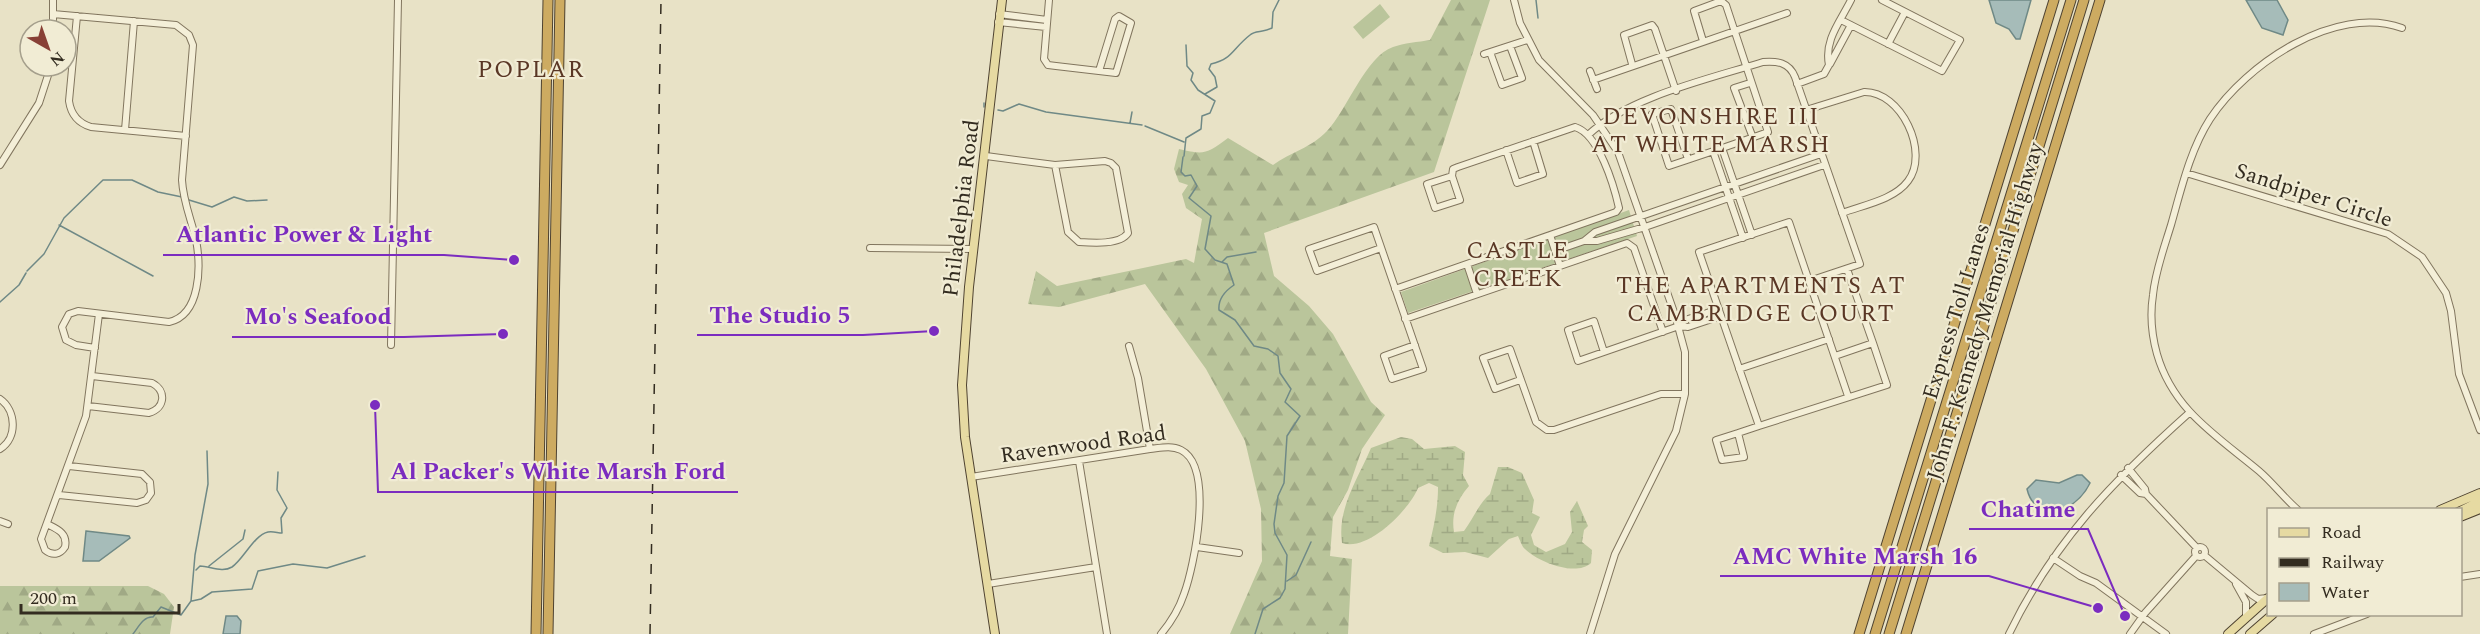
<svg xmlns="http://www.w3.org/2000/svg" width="2480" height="634" viewBox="0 0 2480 634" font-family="Spectral,serif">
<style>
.grass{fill:#bac59b}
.forest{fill:url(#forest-firs)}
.wetland{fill:url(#wetland-marsh)}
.water{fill:#a6bcb9;stroke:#6f8986;stroke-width:1.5}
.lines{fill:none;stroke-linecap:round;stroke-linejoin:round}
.stream{stroke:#6f8986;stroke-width:1.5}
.minor-casing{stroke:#81755e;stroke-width:8}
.major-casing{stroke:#4f4331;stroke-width:10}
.highway-casing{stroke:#4f4331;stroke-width:11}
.minor{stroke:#f4efd8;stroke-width:6}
.major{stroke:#e6daa2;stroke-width:8}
.highway{stroke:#cdab61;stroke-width:9}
.rail{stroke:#332c20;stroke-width:1.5;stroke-dasharray:10 10;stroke-linecap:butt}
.labels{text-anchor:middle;stroke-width:4.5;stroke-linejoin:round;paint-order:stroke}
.street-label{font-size:22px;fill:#332c20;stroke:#f1ecd4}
.neighbourhood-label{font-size:24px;letter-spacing:1.5px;fill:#5a3725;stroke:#f1ecd4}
.leader{fill:none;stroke:#7b2cbf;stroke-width:2}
.callout-dot{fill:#7b2cbf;stroke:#f1ecd4;stroke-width:2}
.callout-label{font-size:24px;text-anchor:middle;font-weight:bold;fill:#7b2cbf;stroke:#f1ecd4;stroke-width:4.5;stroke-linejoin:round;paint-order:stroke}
</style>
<defs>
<pattern id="forest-firs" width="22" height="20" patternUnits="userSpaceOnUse" patternTransform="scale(1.5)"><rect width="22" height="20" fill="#bac59b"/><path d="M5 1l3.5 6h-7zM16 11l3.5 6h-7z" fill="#a0a985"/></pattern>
<pattern id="wetland-marsh" width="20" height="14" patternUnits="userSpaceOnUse" patternTransform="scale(1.5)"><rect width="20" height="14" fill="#bac59b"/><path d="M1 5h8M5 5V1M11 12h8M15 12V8" fill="none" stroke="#a0a985"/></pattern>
</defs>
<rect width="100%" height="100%" fill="#e8e2c6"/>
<path class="grass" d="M1380,4L1390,17L1363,39L1353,27Z
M1629,210L1637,236L1408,313L1401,292Z"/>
<path class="forest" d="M1451,0H1490L1434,172L1264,233L1274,276L1309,306L1333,334L1371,402L1385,415L1362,449L1348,490L1333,517L1330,556L1352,559L1348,634H1230L1262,561L1261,509L1245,441L1206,369L1145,284L1059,307L1028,304L1036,271L1057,286L1186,259L1194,263L1202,219L1186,208L1182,194L1188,185L1179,182L1174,169L1179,149C1204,155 1207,154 1228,138L1273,165C1291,152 1311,148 1327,131C1347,110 1366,56 1393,47C1404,43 1418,42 1430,40Z
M0,586H148L164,594L174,607L170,634H0Z"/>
<path class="wetland" d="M1401,437L1412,439L1424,449L1455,446L1465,452L1463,475L1469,486C1457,500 1451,514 1454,532L1464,531C1473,519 1480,502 1490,494L1498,467H1508L1522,473L1534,500L1532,513L1540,517L1531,535L1534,545L1546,552L1565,544L1572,532L1570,512L1577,501L1588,526L1584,530L1582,542L1592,550L1591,563C1576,577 1538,562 1525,549C1522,547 1520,540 1518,536L1509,539L1488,558L1465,552L1443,553L1429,546C1434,526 1438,508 1438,487L1429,483L1418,488C1409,510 1368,552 1342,543C1337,508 1358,479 1371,448Z"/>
<path class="water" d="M1989,0H2031L2020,39H2016L2009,29L1996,23Z
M2246,0H2277L2288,20L2283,35L2262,28Z
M2077,475H2082L2090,483C2083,498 2071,507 2056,513C2040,509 2031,506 2027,489L2036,480L2059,483Z
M86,531L129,536L130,538L99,561H83Z
M226,616H237L241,621L240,634H223Z"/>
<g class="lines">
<path class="stream" d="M1536,0L1538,18
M1205,94L1217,87L1215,77L1209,69L1211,64C1233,59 1232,49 1250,35C1255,30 1263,33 1272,28L1273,12L1279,0
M984,103V107
M998,110L1003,111L1019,104L1046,112L1142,125
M1130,123L1132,112
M1145,126L1184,142
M1184,156L1186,138L1201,129L1202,116L1210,113L1215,101L1198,90L1191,80L1193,73L1187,66L1186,45
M1183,157L1181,172L1185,176L1191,175L1197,186L1189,198L1211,216L1205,249L1215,260L1227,264L1234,285C1225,291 1218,299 1219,310L1235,320L1254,346L1268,349L1278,356L1280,373L1291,389L1285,402L1300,416L1287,436L1284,483L1278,496L1274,524L1275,533L1287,555L1285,589L1280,598L1263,609L1255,634
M189,200L212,207L234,197L247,201L267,200
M59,225L153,276
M1222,262L1227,257L1256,252
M27,271L44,254L64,218L103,180H132L158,192L182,197
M0,302L19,285L26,273
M209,566L243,539L245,530
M196,570L200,566C210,566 222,573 232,567C243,560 254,535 268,532C273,531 278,533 282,533L281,518L287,508L277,490L278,472
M1287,581L1296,575L1311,542
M192,601L201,599L212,592L252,589L258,571L293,564L327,568L365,556
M133,634C139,626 144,616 153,617L161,607L181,615L191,601L195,555L208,484L207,451"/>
<defs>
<path id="minor" d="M53,0V30
M1049,0L1044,59L1048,65L1056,66L1116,73L1131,23L1119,16L1115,19L1099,71
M1514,0L1520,23L1539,60L1593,115L1618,152L1675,315L1685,352V394L1676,431L1615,554L1590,634
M53,14L176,25L189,35L193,45L182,180C183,201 191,219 196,240C201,266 201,315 169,322L78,311L69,314L62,327L66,340L76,345L95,348
M999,14L1047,20
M77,16L69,101C71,115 78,123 91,127L186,136
M1841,20L1942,71L1960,40L1882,0
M998,22L1046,27
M1888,44L1905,12
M1490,52L1502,85L1522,78L1510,46
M1484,54L1527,40
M1632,64L1624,35L1652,25L1655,29L1676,91
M1830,64L1851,25
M1590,71L1597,89
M1593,80L1787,13
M1750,83L1734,88L1753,138
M1797,84L1824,74L1829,65C1824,40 1840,22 1851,0
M1806,110L1864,92C1901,91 1930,152 1908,181C1894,200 1863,205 1842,213
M125,130L134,21
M1588,135C1628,97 1709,79 1763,62C1777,61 1789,62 1795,77L1860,264L1809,281
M1722,148L1752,235
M1506,150L1517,183L1543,174L1533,141
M1713,151L1743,238
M986,156L1055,165
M1688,159L1671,109L1652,114L1669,166C1702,155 1735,144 1768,132L1726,5L1721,1L1694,11L1703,41
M1105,161L1111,163L1116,168L1128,233C1120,245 1093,243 1079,242L1068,232L1055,165Z
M0,165L39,103L51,66
M2186,173L2388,234L2422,257L2446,293L2451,311L2459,374L2480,430
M1550,235L1560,266
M1585,241H1597L1645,227L1824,165
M870,248L973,249
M1381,248L1317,271L1309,249L1374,227L1423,369L1392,379L1384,356L1415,345
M1555,251L1584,241L1595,232L1821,154
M1467,264L1477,294
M1847,269L1873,343
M1395,289L1616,212L1619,208C1614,186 1599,134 1575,127L1458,167L1453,169L1452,176L1427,184L1435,208L1460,200L1452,176
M1405,319L1627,243L1634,248L1663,332
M1679,326L1688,327L1721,316
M391,345L398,0
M1129,346L1138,378L1150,449
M1604,352L1594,321L1568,330L1578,361L1679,326L1685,320L1719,309
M1835,356L1873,343L1887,385L1759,426L1699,252L1789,222L1848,396
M1739,369L1829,339
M1520,380L1495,389L1483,358L1510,349L1536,422L1547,430H1554L1661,394H1685
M0,399C16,410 18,438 0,449
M88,406L149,413C165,408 167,391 152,383L92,376
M1738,433L1744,457L1722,460L1716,440Z
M1738,433L1759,426
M1079,461L1107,634
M2121,475L2140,493L2146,494L2145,489L2128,468
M971,477L1150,449C1160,448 1171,445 1181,450C1215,467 1194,567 1184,594C1179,609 1171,622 1161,634
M2146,494L2197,548
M59,495L137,503L146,500L151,493L150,482L142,474L69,466
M2298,510C2284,498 2273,483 2259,471C2217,436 2173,410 2157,354C2152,336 2150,314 2153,295C2155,272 2164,248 2171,225C2181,190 2190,150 2210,119C2246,64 2335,4 2402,28
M0,521L8,524
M47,524C57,529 68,533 65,547C60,555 52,556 45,550L41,539L86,416L99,314
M2195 552a5 5 0 1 1 10 0a5 5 0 1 1-10 0Z
M1197,547L1239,553
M2204,555L2252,595L2258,599L2267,598
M2053,558L2080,576L2096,583L2166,634
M2460,577L2480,574
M988,584L1096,567
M2236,584L2246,602V617
M2009,634C2054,541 2113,481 2189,413
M2130,634L2145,613L2196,556
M2314,634L2367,614"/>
<path id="major" d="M2440,510L2480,493
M2460,511L2480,501
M2460,517L2480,509
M995,634L965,437L962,385L969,287L1002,0
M2228,634L2268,598
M2250,634L2273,614"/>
<path id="highway" d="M536,634L548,0
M548,634L560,0
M1859,634L2054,0
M1875,634L2071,0
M1889,634L2084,0
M1906,634L2100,0"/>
</defs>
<use href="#minor" class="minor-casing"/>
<use href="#major" class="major-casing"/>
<use href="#highway" class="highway-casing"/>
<use href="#minor" class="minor"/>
<use href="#major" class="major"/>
<use href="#highway" class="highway"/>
<path class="rail" d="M650,634L661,0"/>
</g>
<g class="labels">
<g class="street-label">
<text transform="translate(2314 194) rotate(18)" y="8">Sandpiper Circle</text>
<text transform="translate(960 208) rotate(-83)" y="8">Philadelphia Road</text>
<text transform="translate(1955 311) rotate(-73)" y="8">Express Toll Lanes</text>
<text transform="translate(1984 311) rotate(-73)" y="8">John F. Kennedy Memorial Highway</text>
<text transform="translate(1083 443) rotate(-8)" y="8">Ravenwood Road</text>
</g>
<g class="neighbourhood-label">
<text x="531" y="77">POPLAR</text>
<text x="1711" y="124">DEVONSHIRE III<tspan x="1711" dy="28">AT WHITE MARSH</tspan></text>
<text x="1518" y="258">CASTLE<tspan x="1518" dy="28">CREEK</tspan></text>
<text x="1761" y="293">THE APARTMENTS AT<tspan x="1761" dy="28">CAMBRIDGE COURT</tspan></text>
</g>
</g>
<path class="leader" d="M514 260L444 255H163M934 331L863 335H697M503 334L404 337H232M375 405L378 492H738M2125 616L2088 529H1969M2098 608L1989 576H1720"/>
<g class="callout-dot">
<circle cx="514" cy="260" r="6"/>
<circle cx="934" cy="331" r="6"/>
<circle cx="503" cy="334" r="6"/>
<circle cx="375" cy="405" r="6"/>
<circle cx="2125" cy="616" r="6"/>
<circle cx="2098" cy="608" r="6"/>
</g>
<g class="callout-label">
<text x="304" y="242">Atlantic Power &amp; Light</text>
<text x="780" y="323">The Studio 5</text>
<text x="318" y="324">Mo's Seafood</text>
<text x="558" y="479">Al Packer's White Marsh Ford</text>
<text x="2028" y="517">Chatime</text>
<text x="1855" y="564">AMC White Marsh 16</text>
</g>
<rect x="2267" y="508" width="195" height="108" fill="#f1ecd4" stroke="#a59f8c" stroke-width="1.5"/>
<rect x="2279" y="528" width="30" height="9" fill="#e6daa2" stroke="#a59f8c" stroke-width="1.5"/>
<text x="2321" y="538" font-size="18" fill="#332c20">Road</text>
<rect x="2279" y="558" width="30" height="9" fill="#332c20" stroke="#a59f8c" stroke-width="1.5"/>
<text x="2321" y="568" font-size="18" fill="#332c20">Railway</text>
<rect x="2279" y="583" width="30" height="18" fill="#a6bcb9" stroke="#a59f8c" stroke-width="1.5"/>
<text x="2321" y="598" font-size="18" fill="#332c20">Water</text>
<g transform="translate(48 48) rotate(140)"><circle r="28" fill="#f1ecd4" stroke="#a59f8c" stroke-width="1.5"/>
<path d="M0-4.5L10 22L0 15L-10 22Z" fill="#884036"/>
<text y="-9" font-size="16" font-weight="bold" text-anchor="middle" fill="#332c20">N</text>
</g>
<path d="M21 604v9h158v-9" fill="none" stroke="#332c20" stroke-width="3"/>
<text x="30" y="604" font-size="18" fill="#332c20" stroke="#f1ecd4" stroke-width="4.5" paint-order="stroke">200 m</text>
</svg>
